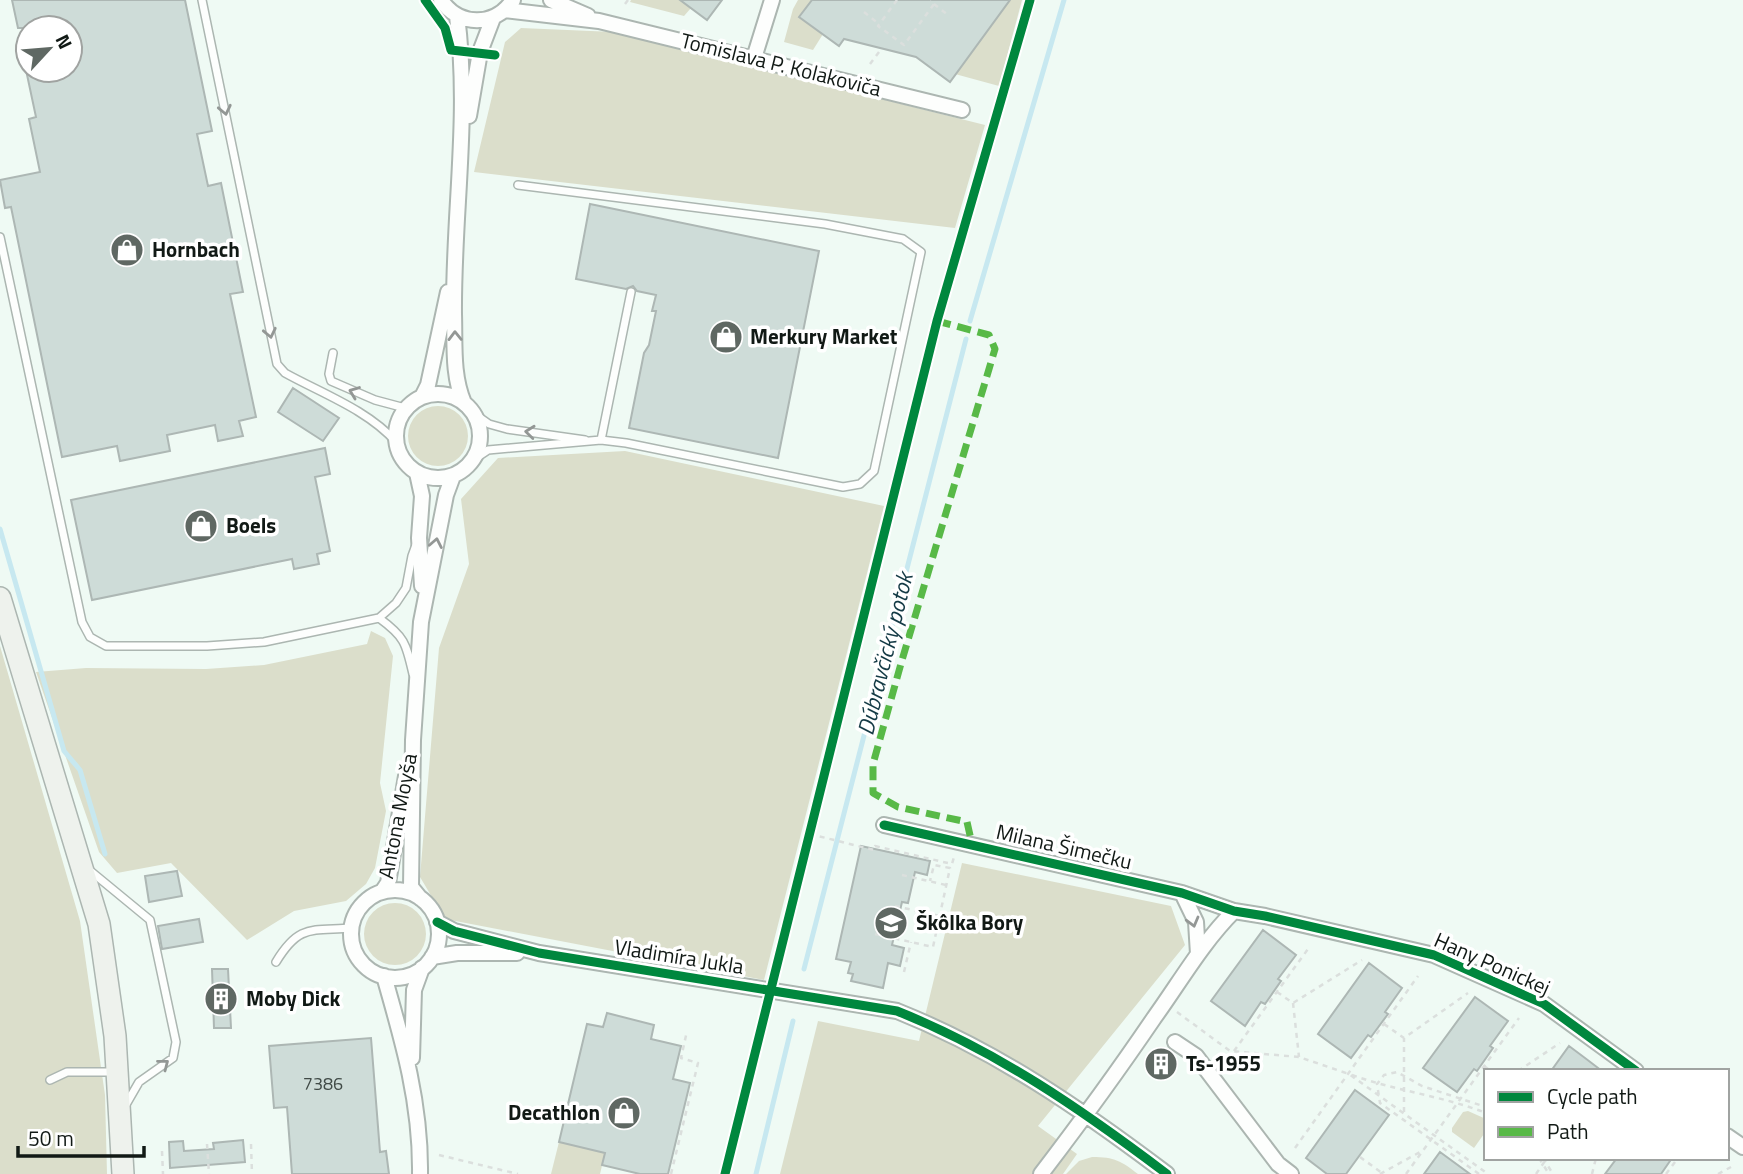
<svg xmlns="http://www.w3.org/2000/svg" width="1743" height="1174" viewBox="0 0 1743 1174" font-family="'Titillium Web',sans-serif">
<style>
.green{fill:#dbdecb}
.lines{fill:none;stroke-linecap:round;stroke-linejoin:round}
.stream{stroke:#c7e8f0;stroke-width:5}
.building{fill:#cedcd8;stroke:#adb7b4;stroke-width:2}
.lane-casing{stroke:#acb6b1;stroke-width:10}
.street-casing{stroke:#acb6b1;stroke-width:18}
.secondary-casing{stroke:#acb6b1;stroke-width:24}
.path{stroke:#dbdfdd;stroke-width:2.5;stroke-dasharray:5 5;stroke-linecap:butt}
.lane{stroke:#fdfefd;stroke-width:7}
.street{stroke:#fdfefd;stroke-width:14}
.secondary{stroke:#eef2ed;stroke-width:21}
.quiet{stroke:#58b947;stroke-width:7;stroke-dasharray:14 7;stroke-linecap:butt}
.cycleway-casing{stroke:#fff;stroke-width:13}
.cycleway{stroke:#00873e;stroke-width:9}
.oneway{stroke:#939795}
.labels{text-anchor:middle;stroke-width:7;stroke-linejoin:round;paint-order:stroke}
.number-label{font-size:18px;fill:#404a46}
.street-label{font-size:21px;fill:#111915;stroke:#fff}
.poi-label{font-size:21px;font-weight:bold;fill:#111915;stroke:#fff;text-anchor:start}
.water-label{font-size:23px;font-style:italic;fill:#143a45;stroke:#fff}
</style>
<rect width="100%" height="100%" fill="#effaf4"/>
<path class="green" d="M631,0H680L691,8L684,16L630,2Z
M798,0H812L800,17L823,34L813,50L784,42L793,9Z
M1010,0H1022L999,86L955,74Z
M521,28L614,32L985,125L955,228L474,172L505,42Z
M408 436a30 30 0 1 1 60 0a30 30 0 1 1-60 0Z
M625,451L884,506L764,980L445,919L420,877L439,648L469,564L461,499L498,458Z
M371,631L385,638L393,656L380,783L386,811L375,868L366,884L346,901L294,911L247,940L171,863L117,873L99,852L36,672L86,668L206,669L264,665L367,644Z
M0,646L80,921L105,1095L107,1174H0Z
M962,863L1171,906L1185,945L1038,1126L1077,1154L1063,1174H780L818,1021L919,1041Z
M364 934a31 31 0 1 1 62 0a31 31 0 1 1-62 0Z
M1468,1111L1486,1119V1131L1474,1148L1452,1132V1128L1463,1112Z
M559,1142L605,1153L600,1174H551Z
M1092,1157C1115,1157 1121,1161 1138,1174H1066L1079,1161Z"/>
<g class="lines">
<path class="stream" d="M970,321L1064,0
M0,529L64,751L80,770L105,854
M804,969L966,339
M756,1174L793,1021"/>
</g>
<path class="building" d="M12,0H185L212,131L197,134L208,186L221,183L243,292L230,294L256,417L239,421L243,436L218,441L215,425L167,435L170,451L120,461L117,446L62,457L11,207L5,208L0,180L40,172L29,119L36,117L26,70H70V28H18Z
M680,0H722L707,20Z
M812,0H1010L950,82L916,57L844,39L839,46L799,17Z
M590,204L819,251L778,458L629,428L644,353L649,345L656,311H652L656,295L637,291L633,286L626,289L576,279Z
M293,388L339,418L323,441L278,412Z
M325,448L330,474L315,477L330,551L317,554L319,564L294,569L292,559L92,600L71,500Z
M861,846L930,861L927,875L915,872L908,903L902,902L892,945L904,948L900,966L888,963L883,988L851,981L853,974L848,973L851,962L836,959Z
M177,871L182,896L149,902L145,876Z
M199,919L203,942L162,949L158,926Z
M1263,930L1296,955L1278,979L1281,981L1265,1004L1261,1002L1245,1026L1211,1001Z
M1369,963L1402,988L1385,1012L1388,1014L1371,1037L1368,1035L1351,1058L1318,1034Z
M212,969H228L231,1028H214Z
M1475,997L1508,1021L1490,1046L1493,1048L1484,1061L1477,1071L1474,1069L1457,1092L1423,1068Z
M607,1013L654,1025L651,1039L681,1046L673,1079L690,1083L668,1174H640L602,1165L605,1153L559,1142L587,1024L603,1027Z
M371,1038L380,1152L386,1151L389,1174H292L287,1107L274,1108L269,1046Z
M1569,1046L1585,1058L1602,1071H1551Z
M1355,1090L1389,1115L1346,1174H1327L1306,1158Z
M243,1140L245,1162L170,1168L169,1142L183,1141L184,1151L214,1149L213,1143Z
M1440,1152L1470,1174H1424Z
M1617,1158H1672L1661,1174H1605Z"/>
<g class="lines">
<defs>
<path id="lane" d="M202,0L277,364L285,373C321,393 368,410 396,442
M0,237L82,622L90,637L106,646H207L264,642L379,618L396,603L406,588L412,556L416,545
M333,353L329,374L331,381L375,400L405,408
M472,412L489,424L507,429L585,440
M601,440L631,292
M473,460L488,450L601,440L626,443L843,487L860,484L874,471L921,252L903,239L825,224L518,185
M379,618C405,637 406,643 413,674
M88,869L150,920L176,1042L173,1058L139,1082L124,1108
M276,962C299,924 311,931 351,928
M50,1080L67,1072H113"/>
<path id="street" d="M441,0C459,27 495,27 513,0
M551,0L588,16
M505,10L599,21L962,110
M457,16C470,115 453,214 454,314C455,344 452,375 464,403
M754,58L772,0
M469,116L480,52L493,18
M396 436a42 42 0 1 1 84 0a42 42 0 1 1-84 0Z
M422,397L428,385L448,292
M417,473L422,496L419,538L422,586
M884,825L1182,893L1234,911L1265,916L1434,955L1544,1004L1636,1071
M351 934a44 44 0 1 1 88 0a44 44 0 1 1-88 0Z
M382,892L388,883L406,776
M1182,893L1196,922L1198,954
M420,898L411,887L413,740L421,622L446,495L453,476
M437,922L454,931L539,953L897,1011C997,1051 1081,1109 1167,1174
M432,957L457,953H517
M384,976C403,1042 421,1104 420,1174
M1175,1042L1196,1056L1278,1164L1291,1174
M412,1058L414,990L422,968
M1727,1136L1743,1147
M1041,1174C1080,1123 1118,1071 1154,1018C1180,982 1202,943 1234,911"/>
<path id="secondary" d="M0,598L99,924L115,1036L123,1174"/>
</defs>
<use href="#lane" class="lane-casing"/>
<use href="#street" class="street-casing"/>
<use href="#secondary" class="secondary-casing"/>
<path class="path" d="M897,0L878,26L904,45L934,4L931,0
M625,4L628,0
M934,4L948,15
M864,12L879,24
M870,64L882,48
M810,834L874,850L875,846L952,864L954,857
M902,875L946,885
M895,906L940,916
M875,934L933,947L950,868L934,865L930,881
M904,972L911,942
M1277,992L1293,1003L1362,960
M1293,1003L1299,1057
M1177,1012L1230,1051L1299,1057L1349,1074L1488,1174
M1384,1024L1404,1038L1468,993
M1234,1051L1308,949
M1484,1066L1491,1071
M1518,1071L1560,1043
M1352,1075C1396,1091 1443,1096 1486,1113
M1404,1112V1038
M207,1144L209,1174
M251,1144L252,1174
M1295,1148L1418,976
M162,1151L163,1174
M439,1155L518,1174
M1360,1157L1382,1173
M1539,1158L1549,1174
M1543,1158L1553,1174
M671,1174L698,1063L681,1058L687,1031
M1380,1174L1420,1152
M1406,1174L1519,1018
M1479,1174L1380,1103L1377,1084L1384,1075L1397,1072L1422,1086L1486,1107
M1536,1174L1547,1158
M1592,1174L1596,1158
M1666,1174L1678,1158
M1718,1174L1731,1167"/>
<use href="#lane" class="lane"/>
<use href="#street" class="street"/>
<use href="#secondary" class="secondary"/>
<path class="quiet" d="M937,321L989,335L995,349L902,660L873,764V793L898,807L967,822L972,844"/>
<defs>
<path id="cycleway" d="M425,0L445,28L451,50L495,55
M884,825L1182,893L1234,911L1265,916L1434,955L1544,1004L1636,1071
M437,922L454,931L539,953L897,1011C997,1051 1081,1109 1167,1174
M725,1174L937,321L1030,0"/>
</defs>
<use href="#cycleway" class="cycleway-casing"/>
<use href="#cycleway" class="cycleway"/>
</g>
<defs><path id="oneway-chevron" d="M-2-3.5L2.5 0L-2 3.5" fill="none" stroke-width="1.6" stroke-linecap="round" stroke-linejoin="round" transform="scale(1.75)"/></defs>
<g class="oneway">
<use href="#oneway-chevron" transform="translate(225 110) rotate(78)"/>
<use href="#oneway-chevron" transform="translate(270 333) rotate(78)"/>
<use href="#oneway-chevron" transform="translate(455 336) rotate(-91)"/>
<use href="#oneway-chevron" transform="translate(354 392) rotate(-159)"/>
<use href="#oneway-chevron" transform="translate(530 432) rotate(-174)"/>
<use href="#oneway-chevron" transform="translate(436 543) rotate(-79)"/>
<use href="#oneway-chevron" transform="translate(1193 922) rotate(75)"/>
<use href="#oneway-chevron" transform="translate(164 1064) rotate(-38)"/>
</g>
<defs>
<symbol id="shop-disc" viewBox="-11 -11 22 22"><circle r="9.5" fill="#5f6863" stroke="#fff"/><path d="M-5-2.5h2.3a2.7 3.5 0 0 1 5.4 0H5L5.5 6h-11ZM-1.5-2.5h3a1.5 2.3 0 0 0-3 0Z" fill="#fff"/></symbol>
<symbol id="school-disc" viewBox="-11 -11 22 22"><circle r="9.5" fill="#5f6863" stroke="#fff"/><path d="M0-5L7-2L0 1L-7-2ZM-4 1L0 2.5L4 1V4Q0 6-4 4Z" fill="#fff"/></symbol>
<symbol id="building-disc" viewBox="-11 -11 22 22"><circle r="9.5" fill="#5f6863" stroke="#fff"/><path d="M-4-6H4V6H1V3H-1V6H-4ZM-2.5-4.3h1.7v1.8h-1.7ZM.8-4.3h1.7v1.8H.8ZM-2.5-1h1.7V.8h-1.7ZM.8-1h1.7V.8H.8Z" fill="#fff"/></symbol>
</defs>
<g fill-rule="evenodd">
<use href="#shop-disc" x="108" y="231" width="38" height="38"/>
<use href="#shop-disc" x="707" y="318" width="38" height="38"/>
<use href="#shop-disc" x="182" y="507" width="38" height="38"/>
<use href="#school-disc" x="872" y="904" width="38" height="38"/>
<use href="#building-disc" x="202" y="980" width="38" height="38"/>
<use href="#building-disc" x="1142" y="1045" width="38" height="38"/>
<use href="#shop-disc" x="605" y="1094" width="38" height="38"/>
</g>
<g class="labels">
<g class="number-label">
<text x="323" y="1090">7386</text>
</g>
<g class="street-label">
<text transform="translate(781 65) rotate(14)" y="7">Tomislava P. Kolakoviča</text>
<text transform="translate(398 816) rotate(-79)" y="7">Antona Moyša</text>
<text transform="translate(1064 847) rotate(13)" y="7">Milana Šimečku</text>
<text transform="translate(679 957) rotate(9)" y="7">Vladimíra Jukla</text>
<text transform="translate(1492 964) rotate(24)" y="7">Hany Ponickej</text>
</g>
<g class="poi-label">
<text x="152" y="257">Hornbach</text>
<text x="750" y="344">Merkury Market</text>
<text x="226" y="533">Boels</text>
<text x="916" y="930">Škôlka Bory</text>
<text x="246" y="1006">Moby Dick</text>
<text x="1186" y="1071">Ts-1955</text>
<text x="600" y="1120" text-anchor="end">Decathlon</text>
</g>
<g class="water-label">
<text transform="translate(885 654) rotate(-76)" y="8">Dúbravčický potok</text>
</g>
</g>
<rect x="1484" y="1069" width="245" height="91" fill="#ffffff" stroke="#a0a3a1" stroke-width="2"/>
<rect x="1498" y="1092" width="35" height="10" fill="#00873e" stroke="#a0a3a1" stroke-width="2"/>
<text x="1547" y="1104" font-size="21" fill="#111915">Cycle path</text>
<rect x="1498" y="1127" width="35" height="10" fill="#58b947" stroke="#a0a3a1" stroke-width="2"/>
<text x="1547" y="1139" font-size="21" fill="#111915">Path</text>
<g transform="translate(49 49) rotate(64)"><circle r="33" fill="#ffffff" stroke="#a0a3a1" stroke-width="2"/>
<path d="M0-5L12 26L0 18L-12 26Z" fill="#5f6863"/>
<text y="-10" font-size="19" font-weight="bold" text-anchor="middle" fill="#111915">N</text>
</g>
<path d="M18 1146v10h126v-10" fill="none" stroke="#111915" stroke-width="3.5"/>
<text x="28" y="1146" font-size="21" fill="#111915" stroke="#ffffff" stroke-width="5" paint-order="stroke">50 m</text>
</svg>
